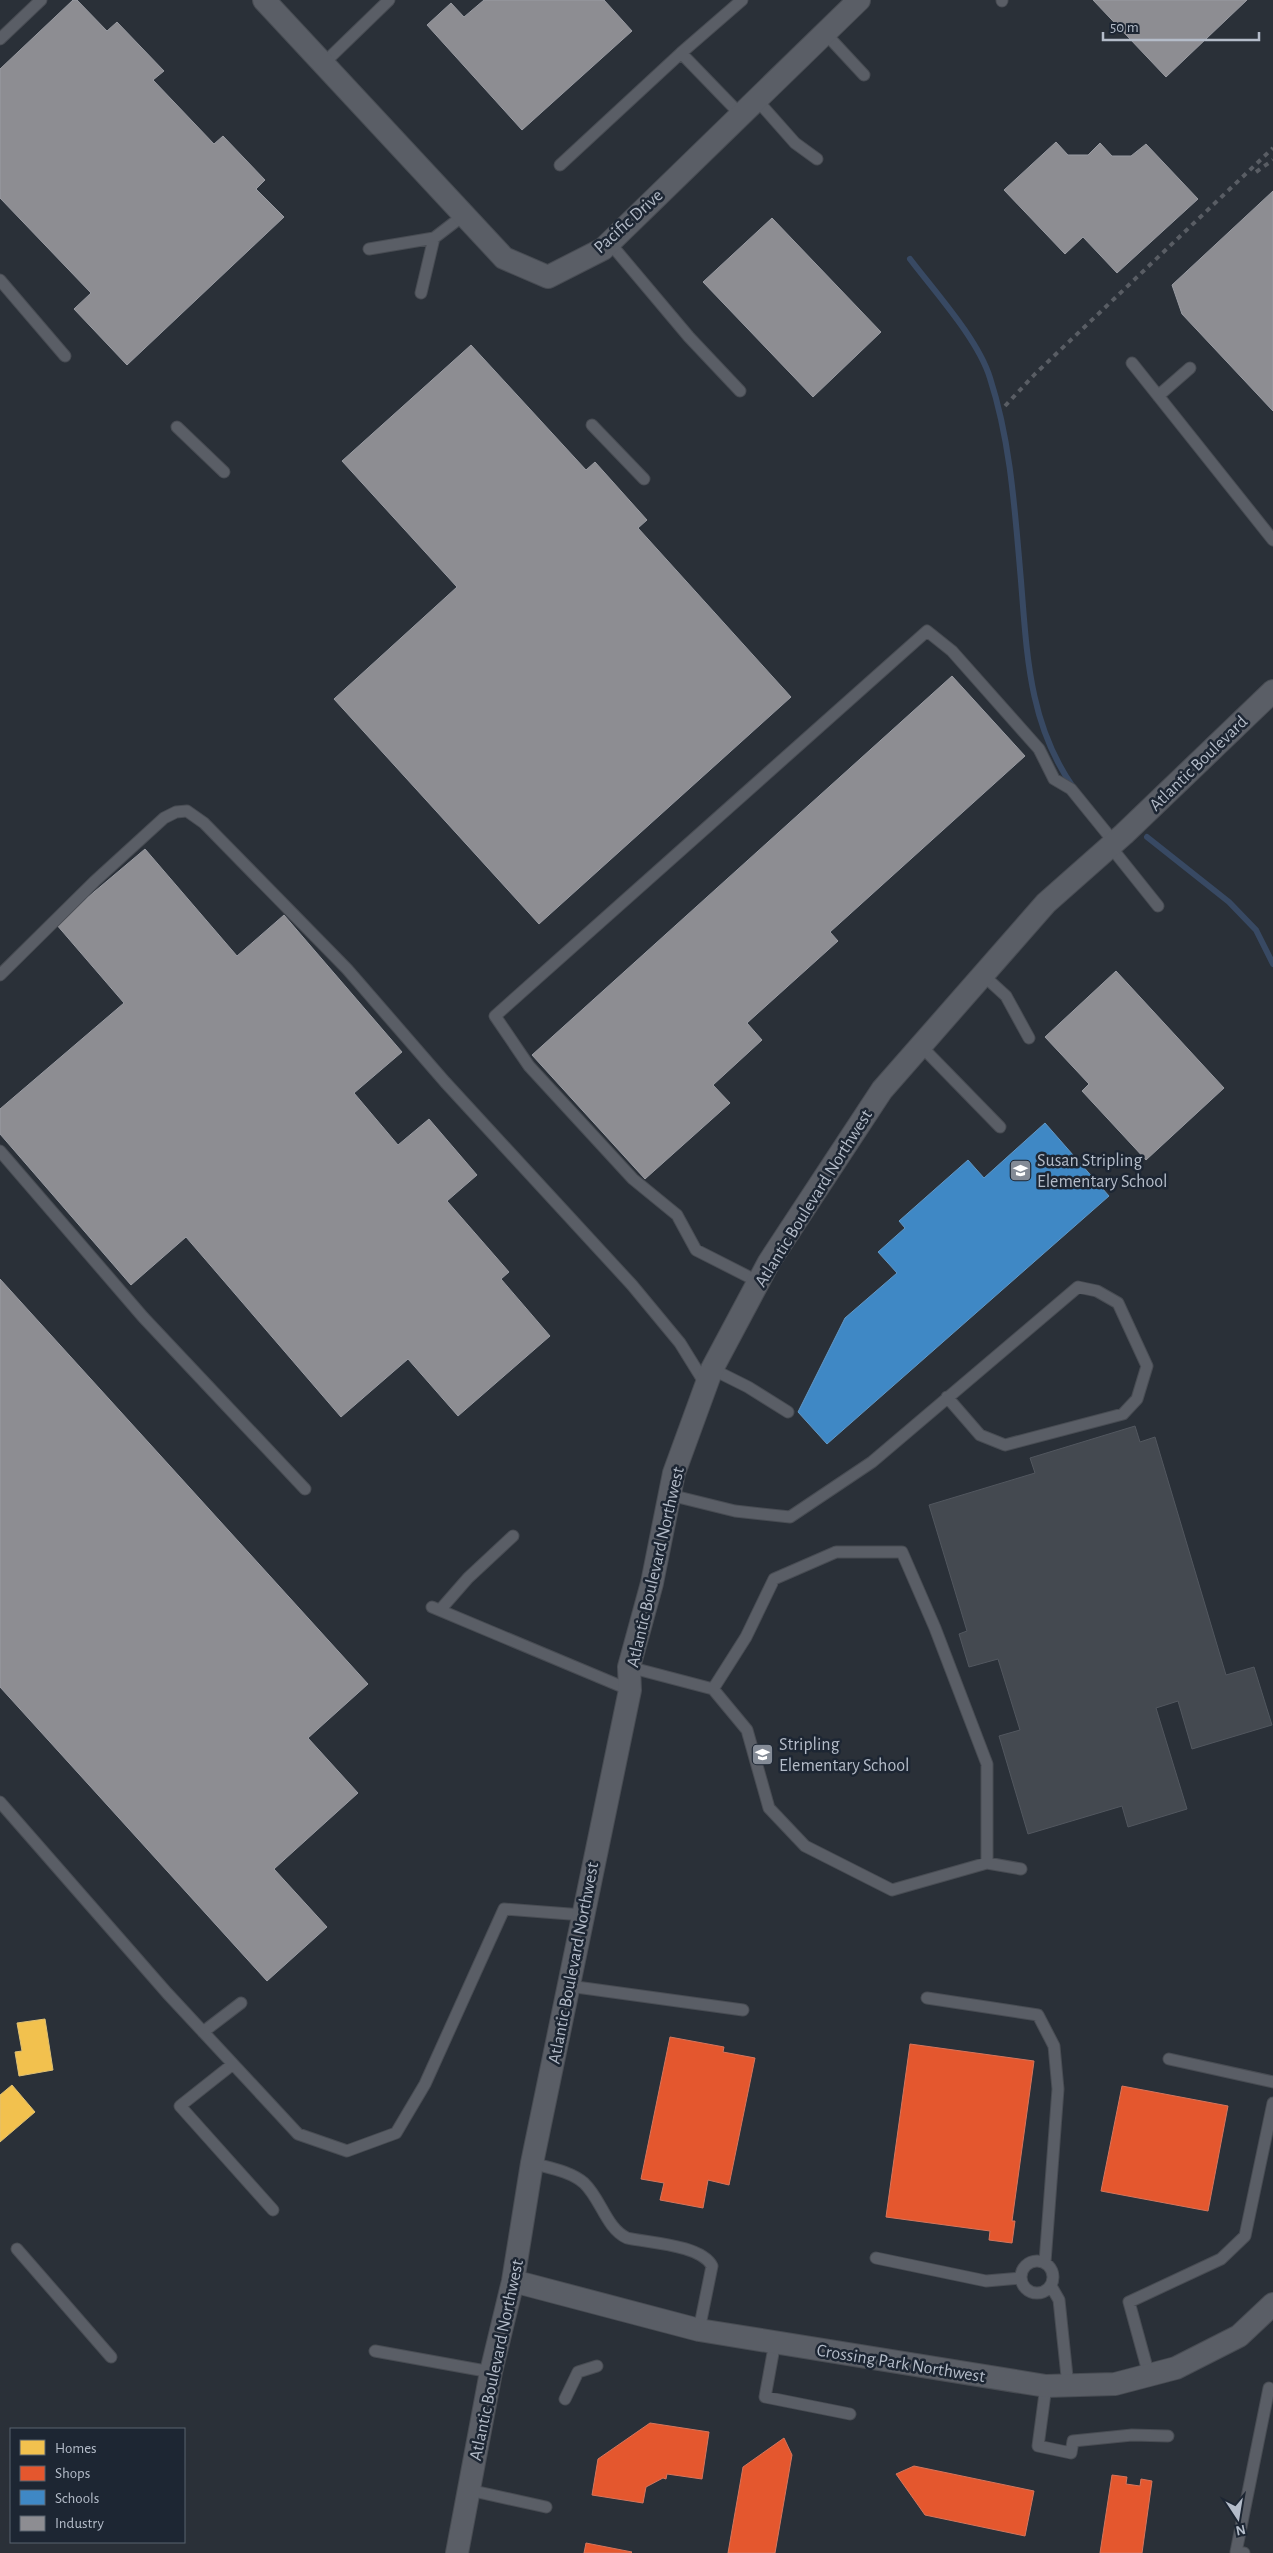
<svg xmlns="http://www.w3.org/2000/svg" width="1273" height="2553" viewBox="0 0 1273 2553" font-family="'Alegreya Sans',sans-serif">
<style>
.homes{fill:#f2c14e;stroke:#dfc073}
.shops{fill:#e4572e;stroke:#d6755c}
.schools{fill:#3f88c5;stroke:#6298c6}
.industry{fill:#8d8d92;stroke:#999ba2}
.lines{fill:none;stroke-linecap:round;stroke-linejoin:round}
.stream{stroke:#384963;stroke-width:6}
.building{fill:#444950;stroke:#52575f}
.lane-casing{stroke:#484c53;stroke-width:13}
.street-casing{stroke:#484c53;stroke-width:24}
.lane{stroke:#5a5e66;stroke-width:11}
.street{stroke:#5a5e66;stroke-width:22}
.rail{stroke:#595d64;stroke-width:4;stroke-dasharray:5 5;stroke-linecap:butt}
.labels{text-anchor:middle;stroke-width:5;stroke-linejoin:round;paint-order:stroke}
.street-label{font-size:18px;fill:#b4bcc9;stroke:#1d2633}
.poi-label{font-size:18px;fill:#b4bcc9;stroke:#1d2633;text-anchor:start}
</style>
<rect width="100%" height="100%" fill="#2a3038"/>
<path class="homes" d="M45,2019L53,2070L19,2076L15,2052L22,2051L17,2023Z
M12,2085L35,2112L0,2142V2095Z"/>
<path class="shops" d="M670,2037L724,2047L723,2052L755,2058L729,2185L708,2180L703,2208L660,2200L664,2183L641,2179Z
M910,2044L1034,2061L1012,2221H1015L1012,2243L989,2240L990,2231L886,2217Z
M1122,2086L1228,2106L1208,2211L1101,2191Z
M650,2423L709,2432L702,2479L667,2474L666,2479L663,2478L646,2487L643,2503L592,2495L598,2459Z
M784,2438L792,2455L775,2553H728L743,2467Z
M914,2466L1034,2491L1025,2536L925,2515L896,2474Z
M1112,2475L1127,2477L1126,2484L1140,2486L1141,2479L1152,2481L1142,2553H1100Z
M586,2543L632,2552L631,2553H584Z"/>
<path class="schools" d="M1045,1123L1109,1196L827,1444L798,1412L845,1318L897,1273L878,1252L905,1228L899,1221L968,1160L984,1178Z"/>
<path class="industry" d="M73,0H77L107,31L117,22L164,71L153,80L214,144L223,136L265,180L256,189L284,217L127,365L74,309L91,293L0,198V69Z
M484,0H604L632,31L522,130L427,25L451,3L464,17Z
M1093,0H1247L1166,77Z
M1056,142L1068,155H1088L1100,143L1112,156H1131L1146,144L1198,199L1117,273L1083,237L1065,254L1004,190Z
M1273,191V411L1182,314L1172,285Z
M772,218L881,332L813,397L703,282Z
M471,345L586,470L595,462L647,520L638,528L791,697L539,924L334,699L457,587L342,461Z
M952,676L1025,756L830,932L838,941L747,1023L762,1040L713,1085L730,1103L645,1179L532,1055Z
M145,849L237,956L284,915L402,1052L354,1093L398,1145L429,1119L477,1175L447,1201L509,1272L501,1279L550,1336L458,1416L408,1359L341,1417L186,1237L131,1285L0,1134V1109L124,1003L56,924Z
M1116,971L1224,1088L1146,1160L1082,1091L1089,1084L1045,1037Z
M0,1279L368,1684L308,1738L358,1793L274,1869L327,1927L267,1981L0,1687Z"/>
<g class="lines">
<path class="stream" d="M910,259C935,292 978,339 990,378C1011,443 1015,513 1021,581C1027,655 1029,724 1073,787
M1147,837L1229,902L1256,930L1273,964"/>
</g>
<path class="building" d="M1135,1426L1140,1442L1155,1437L1226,1675L1254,1667L1272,1725L1192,1749L1178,1701L1156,1708L1187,1809L1128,1827L1122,1806L1028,1834L999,1736L1020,1730L998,1659L969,1667L959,1634L967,1631L929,1505L1035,1473L1030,1458Z"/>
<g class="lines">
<defs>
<path id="lane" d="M1002,1V0
M825,33L864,75
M0,39L41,0
M681,53L742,0
M323,64L389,0
M756,99L795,143L817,159
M560,165L681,53L741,115
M609,242L689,337L740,391
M369,249L434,238L464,215
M0,280L65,356
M421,293L434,238
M1132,363L1273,540
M1158,396L1190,368
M592,425L644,479
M177,427L224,472
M1110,846L1158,906
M0,975L95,881L164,818L176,812L187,811L204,823L347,969L445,1082L632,1285L680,1343L706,1385
M983,975L1006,996L1029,1038
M921,1046L1000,1127
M0,1151L143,1317L305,1489
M759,1282L696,1250L677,1215L633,1179L529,1066L495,1016L927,631L952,651L1039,749L1054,779L1071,789L1114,842
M712,1369L748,1387L788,1412
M670,1495L735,1511L790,1517L872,1462L1078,1287L1097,1291L1118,1303L1147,1366L1137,1399L1123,1414L1005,1445L980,1435L947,1397
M432,1607L630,1690
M440,1610L468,1578L513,1536
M629,1667L713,1689L747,1730L769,1808L805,1846L892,1890L987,1863L1021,1869
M713,1689L746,1637L774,1579L836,1552H902L935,1628L987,1764V1863
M0,1802L167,1993L298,2134L347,2151L396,2133L425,2084L504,1909L583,1915
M569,1986L743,2010
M927,1998L1038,2015L1054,2046L1058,2089L1045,2262
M203,2032L241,2003
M1169,2059L1273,2082
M233,2064L180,2106L273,2210
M532,2163C549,2168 570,2171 584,2183C601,2199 606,2228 627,2238C650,2243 701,2245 712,2266L699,2330
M17,2249L111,2357
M876,2258L986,2281L1021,2278
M1021 2277a16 16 0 1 1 32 0a16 16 0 1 1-32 0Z
M1051,2286L1059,2300L1068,2386
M775,2342L765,2397L850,2414
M375,2351L491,2372
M1149,2375L1129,2302L1221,2259L1245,2236L1273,2103
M1046,2386L1038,2446L1071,2453L1073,2441L1132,2435L1168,2436
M565,2399L578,2372L597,2366
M469,2490L546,2507
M1244,2553L1236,2552L1269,2388"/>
<path id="street" d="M264,0L504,258L548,277L603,249L859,0
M513,2281L699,2330L1046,2386L1115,2384L1176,2368L1239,2336L1273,2304
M457,2553L491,2372L513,2281L532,2163L630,1690L629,1667L652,1583L674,1473L712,1369L769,1262L882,1090L1046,903L1124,834L1273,691"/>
</defs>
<use href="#lane" class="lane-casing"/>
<use href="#street" class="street-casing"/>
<use href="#lane" class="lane"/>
<use href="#street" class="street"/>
<path class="rail" d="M1256,172L1273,160
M1005,406L1035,374L1273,148"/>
</g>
<defs>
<symbol id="school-square" viewBox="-11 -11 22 22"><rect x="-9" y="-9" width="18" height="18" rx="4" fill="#848b96" stroke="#1d2633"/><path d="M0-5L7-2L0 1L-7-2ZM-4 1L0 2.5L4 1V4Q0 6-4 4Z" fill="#fff"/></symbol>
</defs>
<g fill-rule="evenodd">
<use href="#school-square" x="1008" y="1158" width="25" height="25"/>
<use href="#school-square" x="750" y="1742" width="25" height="25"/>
</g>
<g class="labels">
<g class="street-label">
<text transform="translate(628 221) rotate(-42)" y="6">Pacific Drive</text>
<text transform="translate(1198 763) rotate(-44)" y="6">Atlantic Boulevard</text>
<text transform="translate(813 1198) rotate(-58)" y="6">Atlantic Boulevard Northwest</text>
<text transform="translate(655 1567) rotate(-77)" y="6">Atlantic Boulevard Northwest</text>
<text transform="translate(573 1963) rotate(-79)" y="6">Atlantic Boulevard Northwest</text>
<text transform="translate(496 2360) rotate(-78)" y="6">Atlantic Boulevard Northwest</text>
<text transform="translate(901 2363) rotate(9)" y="6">Crossing Park Northwest</text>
</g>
<g class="poi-label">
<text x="1037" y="1166">Susan Stripling<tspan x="1037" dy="21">Elementary School</tspan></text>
<text x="779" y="1750">Stripling<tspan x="779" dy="21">Elementary School</tspan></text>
</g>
</g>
<rect x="10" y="2428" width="175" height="115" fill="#1d2633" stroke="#59626f"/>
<rect x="20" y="2440" width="25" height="15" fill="#f2c14e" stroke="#59626f"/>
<text x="55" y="2453" font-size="15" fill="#b4bcc9">Homes</text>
<rect x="20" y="2466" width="25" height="15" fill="#e4572e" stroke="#59626f"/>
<text x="55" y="2478" font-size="15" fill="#b4bcc9">Shops</text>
<rect x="20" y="2490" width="25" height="15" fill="#3f88c5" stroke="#59626f"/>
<text x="55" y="2503" font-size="15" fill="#b4bcc9">Schools</text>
<rect x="20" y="2516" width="25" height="15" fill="#8d8d92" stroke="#59626f"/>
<text x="55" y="2528" font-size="15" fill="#b4bcc9">Industry</text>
<g transform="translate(1238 2518) rotate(168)" stroke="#1d2633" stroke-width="4" paint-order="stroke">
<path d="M0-4L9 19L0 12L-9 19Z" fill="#b4bcc9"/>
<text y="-8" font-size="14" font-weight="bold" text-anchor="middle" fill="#b4bcc9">N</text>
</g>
<path d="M1103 32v8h156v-8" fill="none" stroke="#b4bcc9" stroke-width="2.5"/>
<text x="1110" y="32" font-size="15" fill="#b4bcc9" stroke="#1d2633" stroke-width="4" paint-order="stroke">50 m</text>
</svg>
